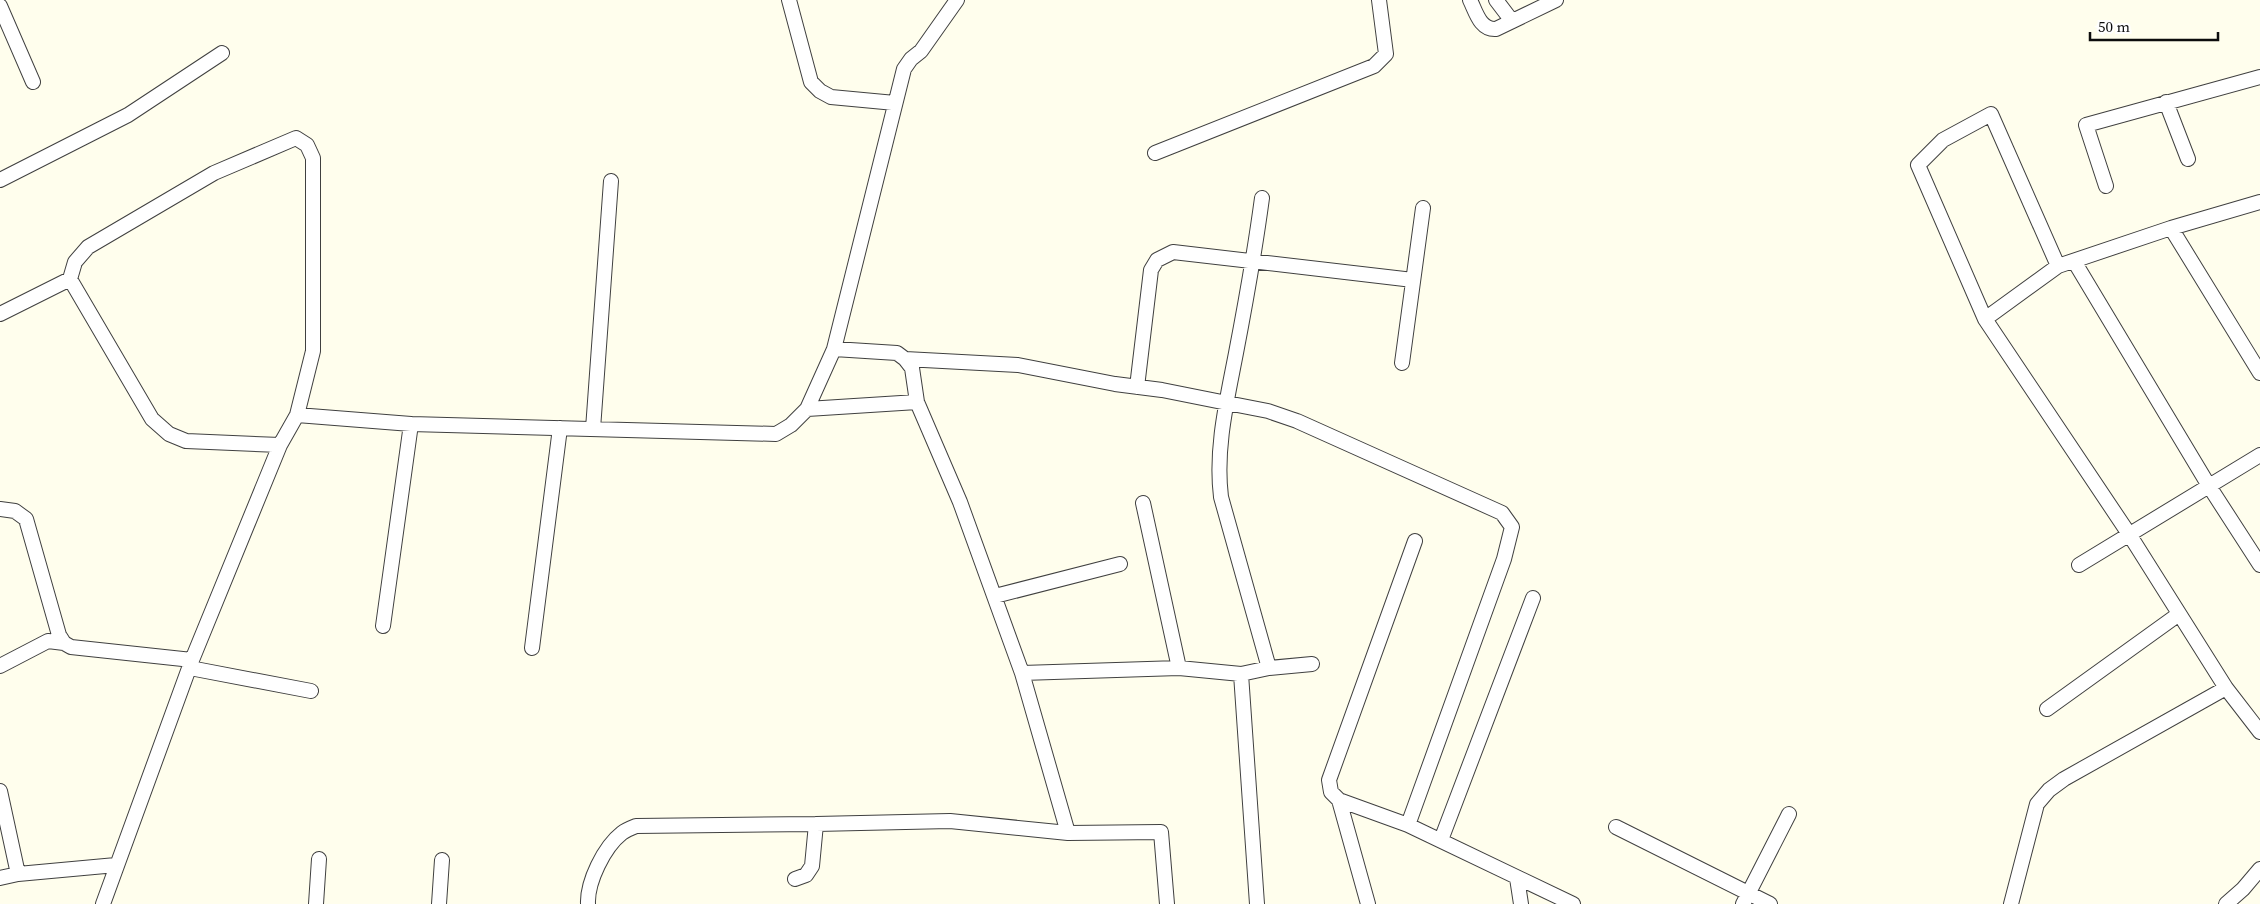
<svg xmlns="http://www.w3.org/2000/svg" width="2260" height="904" viewBox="0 0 2260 904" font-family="'Source Serif 4',serif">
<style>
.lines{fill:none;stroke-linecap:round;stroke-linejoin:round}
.street-casing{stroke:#404040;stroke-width:16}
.street{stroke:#fff;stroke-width:14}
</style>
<rect width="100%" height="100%" fill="#fffeed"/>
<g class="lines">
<defs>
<path id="street" d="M789,0L811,82L820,91L831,97L895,103
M1470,0C1476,12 1480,30 1496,29L1556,0
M1496,0L1512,21
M0,6L33,82
M2166,102L2188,159
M1155,153L1374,66L1386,54L1379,0
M0,180L128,115L222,53
M2106,186L2086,125L2260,77
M1262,198C1255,250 1246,301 1236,353C1227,400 1215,449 1221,497L1269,668
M2171,228L2260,373
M2074,261L2209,486L2260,565
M2058,266L1991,114L1943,140L1918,165L1985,319L2129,534L2226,688L2260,732
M70,279L75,262L88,247L214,173L296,138L307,145L313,158V351L297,415
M0,314L70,279L152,419L169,434L186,441L280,445
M1985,319L2058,266L2171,228L2260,202
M834,349L897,353L905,359L912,368L917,402L960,502L1022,673L1179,668L1241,674L1269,668L1312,664
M905,359L1018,365L1115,384L1162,390L1227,403L1268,411L1297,421L1502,513L1512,527L1504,559L1408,825
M1402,363L1423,208
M1137,387L1151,270L1157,260L1173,252L1413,280
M807,409L917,402
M593,429L611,181
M1143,503L1179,668
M0,509L15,511L26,519L59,635L64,643L71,647L192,660
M1415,541L1329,780L1331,792L1339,800L1408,825L1573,904
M2079,565L2260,455
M995,596L1120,564
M383,626L411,424
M532,648L560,428
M0,666L48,641L64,643
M190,668L311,691
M1022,673L1068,833L1161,832L1167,904
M1241,674L1257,904
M2047,709L2179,614
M0,791L18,874L0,878
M1339,800L1368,904
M816,824L950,821L1068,833
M1616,827L1770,904
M1441,840L1533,598
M18,874L116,865
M1517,878L1521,904
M103,904L192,660L280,445L297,415L411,424L776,434L791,425L807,409L834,349L904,69L911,59L921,51L957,0
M316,904L319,859
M439,904L442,860
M588,904C587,882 604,847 622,833C626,830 631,828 636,826L816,824L812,866L806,875L795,879
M1743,904L1789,814
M2011,904L2037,804L2049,790L2064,779L2226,688
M2226,904L2243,889L2260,869"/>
</defs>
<use href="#street" class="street-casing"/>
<use href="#street" class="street"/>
</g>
<path d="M2090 32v8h128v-8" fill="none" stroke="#0d0d0d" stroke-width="2.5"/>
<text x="2098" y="32" font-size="15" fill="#0d0d0d" stroke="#ffffff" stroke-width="4" paint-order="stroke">50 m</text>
</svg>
